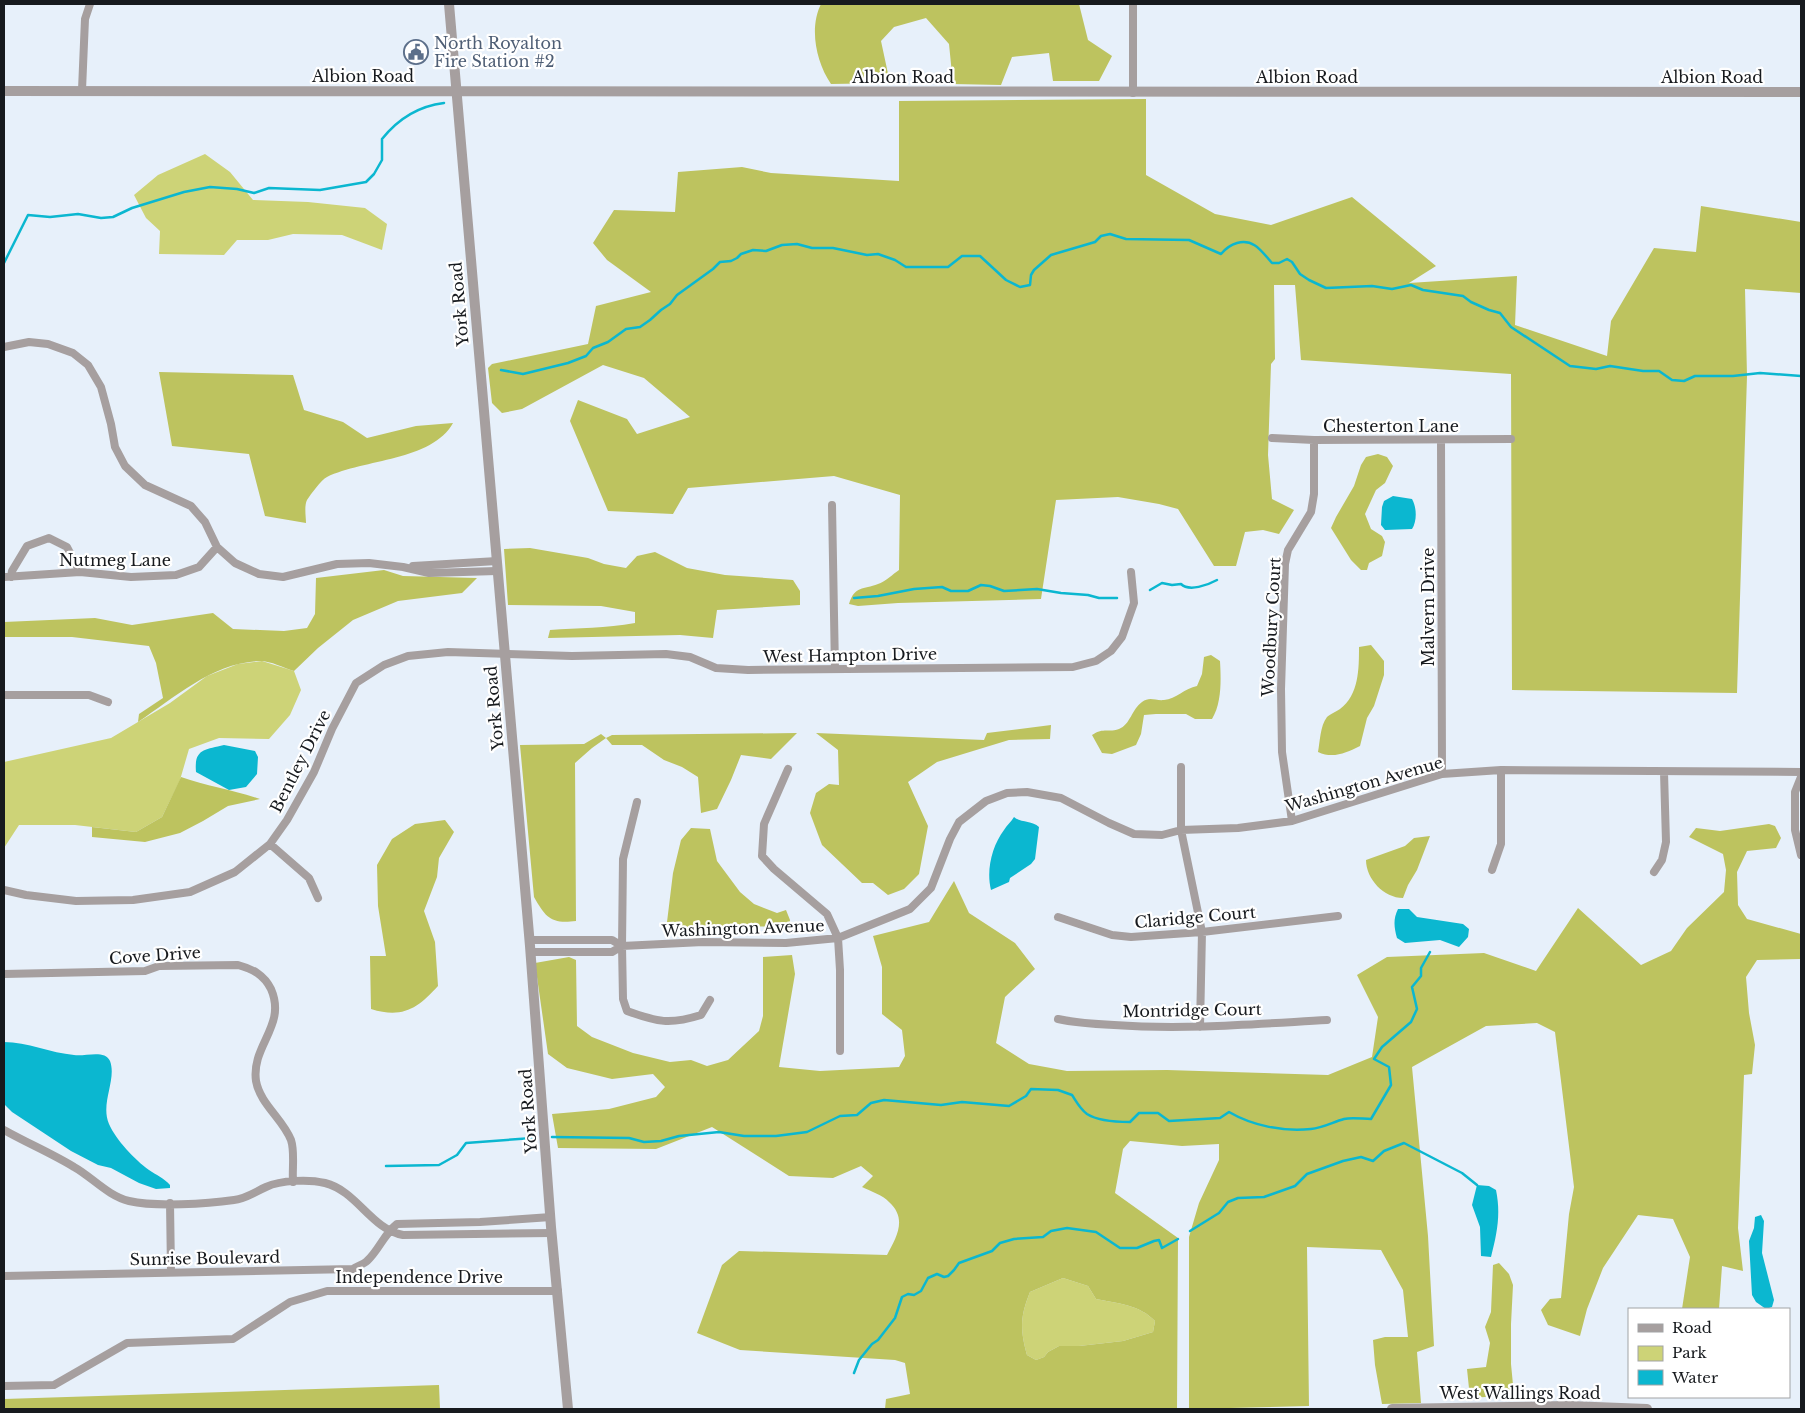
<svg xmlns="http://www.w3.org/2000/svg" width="1805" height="1413" viewBox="0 0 1805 1413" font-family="'Libre Baskerville',serif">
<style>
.green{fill:#cdd377}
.forest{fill:#bdc35f;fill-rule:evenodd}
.water{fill:#0bb7d0}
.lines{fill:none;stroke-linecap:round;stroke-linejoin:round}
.stream{stroke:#0bb7d0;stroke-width:2.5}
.minor{stroke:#a69f9f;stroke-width:8}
.tertiary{stroke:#a69f9f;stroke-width:10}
.labels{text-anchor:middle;stroke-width:4.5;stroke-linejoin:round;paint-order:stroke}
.service-label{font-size:16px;fill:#4e5e75;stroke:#fff;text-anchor:start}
.street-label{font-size:16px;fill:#171a1e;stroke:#fff}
</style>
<rect width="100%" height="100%" fill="#e7f0fa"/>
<path class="green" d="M205,154L230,172L253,200L308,202L365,208L387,224L382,250L342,235L293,234L268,240H237L224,255L159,254L160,231L146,218L134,195L158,175Z
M262,661L294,671L301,690L290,715L269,739L219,738L189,749L180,780L162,817L136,832L75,825H19L4,848V762L111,738L170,703L207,676L238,664Z
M1063,1278L1088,1286L1096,1299C1117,1303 1140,1305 1155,1321L1153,1332L1123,1341L1079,1346H1059L1048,1352L1044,1357L1036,1360L1027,1355C1020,1329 1020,1317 1030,1292Z"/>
<path class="forest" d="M821,4H1079L1088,40L1112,56L1099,81H1053L1049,53L1012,57L1001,85L953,84L949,44L926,18L894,27L881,41L890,83L831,84C816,62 809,28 821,4Z
M1146,99V175L1215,214L1271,225L1352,197L1436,266L1409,283L1517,276L1515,325L1607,356L1611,321L1654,248L1696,252L1701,206L1801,222V293L1745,289L1747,376L1737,693L1512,690L1511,374L1301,360L1295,285H1274L1275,359L1271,364L1268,455L1272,499L1294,510L1279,534L1263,530L1245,532L1236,566H1214L1178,509L1159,504L1118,497L1056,500L1041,599L898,603L858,606L849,604C855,585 863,590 878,584C885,582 893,574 899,570L900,495L834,476L688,488L673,514L608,511L570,421L578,400L627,419L637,434L690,417L644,378L603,365L522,409L502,413L492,403L488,368L492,364L588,344L596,306L651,292L607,260L593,243L614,210L675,212L678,172L742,167L771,173L899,181V101Z
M159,372L293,375L304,410L343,422L367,438L416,426L453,423C432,461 364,459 327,477C321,480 311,494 307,500C304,506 306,517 306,523L265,516L249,454L172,446Z
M1378,454L1387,457L1393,466L1385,483L1376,490L1365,514L1371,529L1382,536L1385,542L1382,556L1369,563L1367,570H1361L1351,560L1331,528L1336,517L1354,486L1361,465L1366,457Z
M530,548L588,558L604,564L626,568L637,556L655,552L687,568L725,575L793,580L800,591V605L717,610L713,638L680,635L548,638L550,630C578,628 606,628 635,623V612L601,606L508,605L504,549Z
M384,570L403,576L477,578L462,593L398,601L353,620L318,648L294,671C284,668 271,661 260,661C214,662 175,697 138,722L139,714L163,698L156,663L149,646L72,637H4V622L95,618L132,625L213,613L233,629L284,631L307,628L315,614L316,578Z
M1371,645L1384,661V675L1374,706L1367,718L1360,746C1346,753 1333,759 1318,752C1320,742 1320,726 1327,717C1330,714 1336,712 1340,709C1359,695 1359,669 1359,647Z
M1211,655L1220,661C1221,679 1222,703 1212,719H1195L1186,714H1156L1144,715L1141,734L1136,745L1112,754L1102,753L1092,735C1104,727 1109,733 1119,729C1130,725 1132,709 1142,702C1150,696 1155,701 1164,700C1176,699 1185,688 1197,686L1202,674L1204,657Z
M1051,725L1050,739L1009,740L937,762L908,782L928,826L919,874L904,889L888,895L873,883H862L822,845L810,813L816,793L829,784L839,785L838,750L816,733L984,740L987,733Z
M797,733L771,759L741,755L731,780L717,809L701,813L698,777L682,767L664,760L642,745H612L606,738L592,748L575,763L576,921C551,924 546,918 534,897L520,745L584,744L601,734L606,738L612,735Z
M181,777C207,786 233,790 260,799L228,806L203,821L180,833L145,842L92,837V827L136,832L162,817Z
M445,820L454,832L439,858L437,877L424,911L435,942L438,986C418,1008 403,1019 371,1009L370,956H386L378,906L377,865L392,839L415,824Z
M1769,824L1775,826L1781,838L1776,848L1747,851L1737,872L1738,905L1747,919L1801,934V959L1757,960L1746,977L1749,1013L1755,1045L1752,1074L1744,1075L1738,1228L1743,1271L1722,1266L1719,1309H1682L1690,1257L1673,1219L1638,1215L1603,1268L1587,1309L1580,1336L1548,1325L1541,1310L1550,1299L1561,1298L1569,1214L1574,1187L1555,1032L1537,1023L1486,1026L1412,1067L1428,1236L1434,1346L1417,1352L1421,1403L1382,1404L1375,1365L1373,1340L1385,1337H1408L1403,1290L1381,1250L1307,1247L1309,1406L1189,1409V1237L1199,1203L1219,1160V1144L1182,1146L1130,1141L1123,1149L1115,1193L1178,1238L1177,1409H885L886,1399L910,1394L905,1363L895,1360L740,1350L697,1333L722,1265L739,1251L887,1255C896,1238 908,1219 889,1202C883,1195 870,1191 862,1187L873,1176L861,1166L833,1178L789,1176L712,1127L656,1149L558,1148L552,1114L609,1109L656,1097L665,1087L653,1074L612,1079L567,1068L548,1054L535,963L569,957L576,960L577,1026L592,1037L633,1053L670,1062L691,1060L707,1066L728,1060L759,1031L763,1016V957L792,955L795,974L779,1067L820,1071L899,1067L905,1056L902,1030L882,1014V967L873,936L929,922L954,881L969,913L1015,943L1035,969L1005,997L996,1043L1029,1064L1067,1071L1167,1070L1328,1075L1372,1057L1378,1017L1357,975L1387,957L1484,953L1536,971L1578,908L1641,965L1671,951L1687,928L1724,892L1726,870L1723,854L1689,837L1696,828L1720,831ZM1063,1278L1088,1286L1096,1299C1117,1303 1140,1305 1155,1321L1153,1332L1123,1341L1079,1346H1059L1048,1352L1044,1357L1036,1360L1027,1355C1020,1329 1020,1317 1030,1292Z
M691,828L710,829L717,861L740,892L754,904L777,913L786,910L790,920L789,927L732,926L673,928L667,922L673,873L681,840Z
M1430,836L1417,870L1408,885L1403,898C1384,898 1366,879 1366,860L1405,846L1414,838Z
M1499,1263L1509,1274L1513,1285L1511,1324V1364L1514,1395L1470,1398L1467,1369L1486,1367L1490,1343L1485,1327L1491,1312L1493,1265Z
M439,1385L440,1409H4V1399Z"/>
<path class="water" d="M1393,496L1412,499C1417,508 1417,521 1412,529L1385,530L1381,525L1382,507L1384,501Z
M224,745L255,751L258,757L257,774L246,787L229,790L196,772C194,749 204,750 224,745Z
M1014,817C1021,823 1032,820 1039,827L1035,859L1031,864L1010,878L1009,882L991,890C986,870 992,846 1004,830C1007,825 1011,822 1014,817Z
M1398,909H1409L1417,917L1463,924L1469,929L1468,937L1459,947L1440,940L1405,943L1397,938C1394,927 1393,919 1398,909Z
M4,1042C27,1042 51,1053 74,1055C84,1057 105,1049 110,1061C117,1080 100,1103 109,1124C116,1140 135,1160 149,1170C156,1175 164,1178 170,1185V1188L156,1189L139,1183L111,1168L98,1165L71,1151L12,1112L4,1104Z
M1477,1185L1489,1186L1496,1190C1501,1214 1497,1234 1491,1257L1481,1256L1480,1227L1472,1205Z
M1761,1215L1764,1221L1762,1253L1774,1300L1772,1307L1766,1309L1756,1302L1752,1295L1749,1241L1754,1228L1755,1217Z"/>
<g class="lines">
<path class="stream" d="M4,263L28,215L50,217L78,214L101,218L113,217L132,208L184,192L210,187L237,189L254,193L269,188L320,190L366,182L374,174L382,160V139C398,119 419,106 444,103
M501,370L523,374L568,363L586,356L593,348L608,342L626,329L640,327L650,320L661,310L670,304L677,295L713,269L720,262L731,261L737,258L741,254L753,250L766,251L782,245L797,244L812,248H833L867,255L878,254L895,260L906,267H948L962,256H980L1006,280L1020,287L1030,285L1031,275L1034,270L1051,255L1095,242L1101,236L1110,234L1126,239L1189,240L1221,254C1226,248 1230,245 1237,243C1254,238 1262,252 1272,263H1279L1287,259L1292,262L1300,274L1309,280L1326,288L1372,286L1392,289L1411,285L1423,290L1463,296L1471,302L1489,310L1500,313L1511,327L1570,366L1596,369L1610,366L1643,371H1659L1672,380L1684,381L1695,376H1733L1760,373L1801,376
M1150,590L1162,583L1172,585L1181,584C1189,592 1208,585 1217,580
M854,598L878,596L914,589L942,587L951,591H968L981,585L990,586L1004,591L1037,589L1061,593L1088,595L1099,598H1117
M552,1137L629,1138L644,1142L661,1141L679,1136L719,1132L744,1136H776L807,1132L840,1116L857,1115L871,1103L884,1100L941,1105L962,1102L1009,1106L1026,1096L1031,1089L1058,1090L1072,1095C1076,1101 1080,1109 1087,1114C1098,1121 1118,1122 1130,1122L1139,1113H1158L1169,1121L1220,1118L1229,1112C1253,1126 1284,1132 1311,1129C1323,1128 1333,1122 1344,1119C1352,1117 1363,1119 1371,1119L1391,1085L1389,1067L1374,1059L1382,1047L1411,1022L1417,1009L1412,987L1421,976V968L1430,952
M386,1166L439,1165L457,1155L466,1143L533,1138
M1190,1231L1219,1213L1228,1202L1238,1198L1264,1197L1295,1186L1307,1174L1343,1161L1361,1157L1373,1161L1384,1151L1404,1143L1462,1173L1477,1185
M854,1373L859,1360L872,1344L878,1340L895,1318L902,1297L908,1294L914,1295L921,1291L928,1278L937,1274L944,1277L948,1276L954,1270L959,1263L992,1251L1000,1243L1014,1239L1043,1237L1051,1231L1067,1228L1096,1232L1120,1248H1137L1154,1241L1159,1240L1162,1248L1178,1239"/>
<path class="minor" d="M82,90L85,19L90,4
M1133,93V4
M4,347L29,342L48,344L73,353L88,365L101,387L111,424L115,447L125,466L145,485L191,506L205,522L217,547L235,563L259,574L283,577L337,564L369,563L403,567L429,573L497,571
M1272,438L1314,440L1511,439
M1441,440L1442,774
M832,505L835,669
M413,566L497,561
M4,577L80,572L131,577L176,575L199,567L217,547
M11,577L12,571L27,546L49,538L67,547L80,572
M4,695H89L108,702
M1181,767V830L1202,932L1200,1027
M788,769L764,824L762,856L774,869L827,914L838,938L840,970V1051
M1801,777L1795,792V830L1801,855
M637,802L623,859L622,946L623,999L627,1011C658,1022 669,1025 701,1015L710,1000
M1292,821L1282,752L1281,689L1285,564L1288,550L1311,512L1314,494V440
M270,844L309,878L318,898
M1492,870L1501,844V770
M1654,872L1662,860L1666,842L1664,772
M4,890L26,895L76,901L133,900L190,892L235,872L270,844L287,820L314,772L332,729L356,683L384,665L408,656L448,652L572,656L666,654L690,657L716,668L748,670L1073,667L1096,661L1111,651L1122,637L1134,603L1131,572
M1058,917L1112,935L1131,937L1202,932L1338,916
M529,940H612L622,946
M530,952H612L622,946L703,942L786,943L838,938L910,909L931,888L950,839L959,822L986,801L1007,793L1027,792L1061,798L1109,823L1134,834L1162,835L1181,830L1238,828L1292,821L1442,774L1501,770L1801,772
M4,974L145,971L159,966L238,965C253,969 264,975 271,989C287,1026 251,1045 256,1081C260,1104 283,1119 291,1140C295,1152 292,1169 293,1182
M1058,1019C1076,1023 1095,1024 1114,1025C1185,1030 1256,1024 1327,1020
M4,1130C27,1143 51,1153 74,1167C92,1177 108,1196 129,1201C155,1207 207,1204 234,1200C245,1199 255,1192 266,1187C281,1180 309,1179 325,1183C357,1191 371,1229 403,1235L552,1233
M170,1203L171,1271
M4,1276L353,1269C358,1266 364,1264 367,1261C379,1250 384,1234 397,1224L480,1222L551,1217
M4,1386L54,1385L127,1343L233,1339L290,1302L327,1291H558"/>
<path class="tertiary" d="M449,4L530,946L551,1227L568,1409
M4,91L1801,92
M1392,1409L1569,1406L1647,1409"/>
</g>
<defs>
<symbol id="civic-ring" viewBox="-11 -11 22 22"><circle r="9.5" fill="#fff" stroke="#5c6f8a" stroke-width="1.5"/><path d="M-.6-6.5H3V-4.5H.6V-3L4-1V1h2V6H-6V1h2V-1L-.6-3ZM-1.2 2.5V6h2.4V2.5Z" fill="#5c6f8a"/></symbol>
</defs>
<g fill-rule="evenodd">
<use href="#civic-ring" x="402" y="38" width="28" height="28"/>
</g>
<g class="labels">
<g class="service-label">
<text x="434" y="49">North Royalton<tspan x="434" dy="18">Fire Station #2</tspan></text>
</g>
<g class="street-label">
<text x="363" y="82">Albion Road</text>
<text x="903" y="83">Albion Road</text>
<text x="1307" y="83">Albion Road</text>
<text x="1712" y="83">Albion Road</text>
<text transform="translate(459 304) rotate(-95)" y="6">York Road</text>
<text x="1391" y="432">Chesterton Lane</text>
<text x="115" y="566">Nutmeg Lane</text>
<text transform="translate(1428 607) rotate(-90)" y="6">Malvern Drive</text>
<text transform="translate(1271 627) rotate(-87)" y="6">Woodbury Court</text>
<text transform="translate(850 655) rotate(-1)" y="6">West Hampton Drive</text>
<text transform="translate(494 708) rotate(-95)" y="6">York Road</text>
<text transform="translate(300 761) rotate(-63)" y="6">Bentley Drive</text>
<text transform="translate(1364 784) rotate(-16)" y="6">Washington Avenue</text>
<text transform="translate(1195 917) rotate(-5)" y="6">Claridge Court</text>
<text transform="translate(743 928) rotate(-2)" y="6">Washington Avenue</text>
<text transform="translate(155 955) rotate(-4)" y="6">Cove Drive</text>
<text transform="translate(1192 1010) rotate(-1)" y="6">Montridge Court</text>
<text transform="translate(528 1111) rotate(-94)" y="6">York Road</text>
<text transform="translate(205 1258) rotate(-1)" y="6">Sunrise Boulevard</text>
<text x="419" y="1283">Independence Drive</text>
<text x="1520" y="1399">West Wallings Road</text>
</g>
</g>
<rect width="1805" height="1413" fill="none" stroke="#171a1e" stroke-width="10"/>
<rect x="1628" y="1308" width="162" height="90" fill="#ffffff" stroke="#a2a3a5"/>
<rect x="1638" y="1324" width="25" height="8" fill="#a69f9f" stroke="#a2a3a5"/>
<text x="1672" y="1333" font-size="15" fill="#171a1e">Road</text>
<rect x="1638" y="1346" width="25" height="15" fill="#cdd377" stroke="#a2a3a5"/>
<text x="1672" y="1358" font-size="15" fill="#171a1e">Park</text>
<rect x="1638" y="1370" width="25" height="15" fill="#0bb7d0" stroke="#a2a3a5"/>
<text x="1672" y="1383" font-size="15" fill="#171a1e">Water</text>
</svg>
